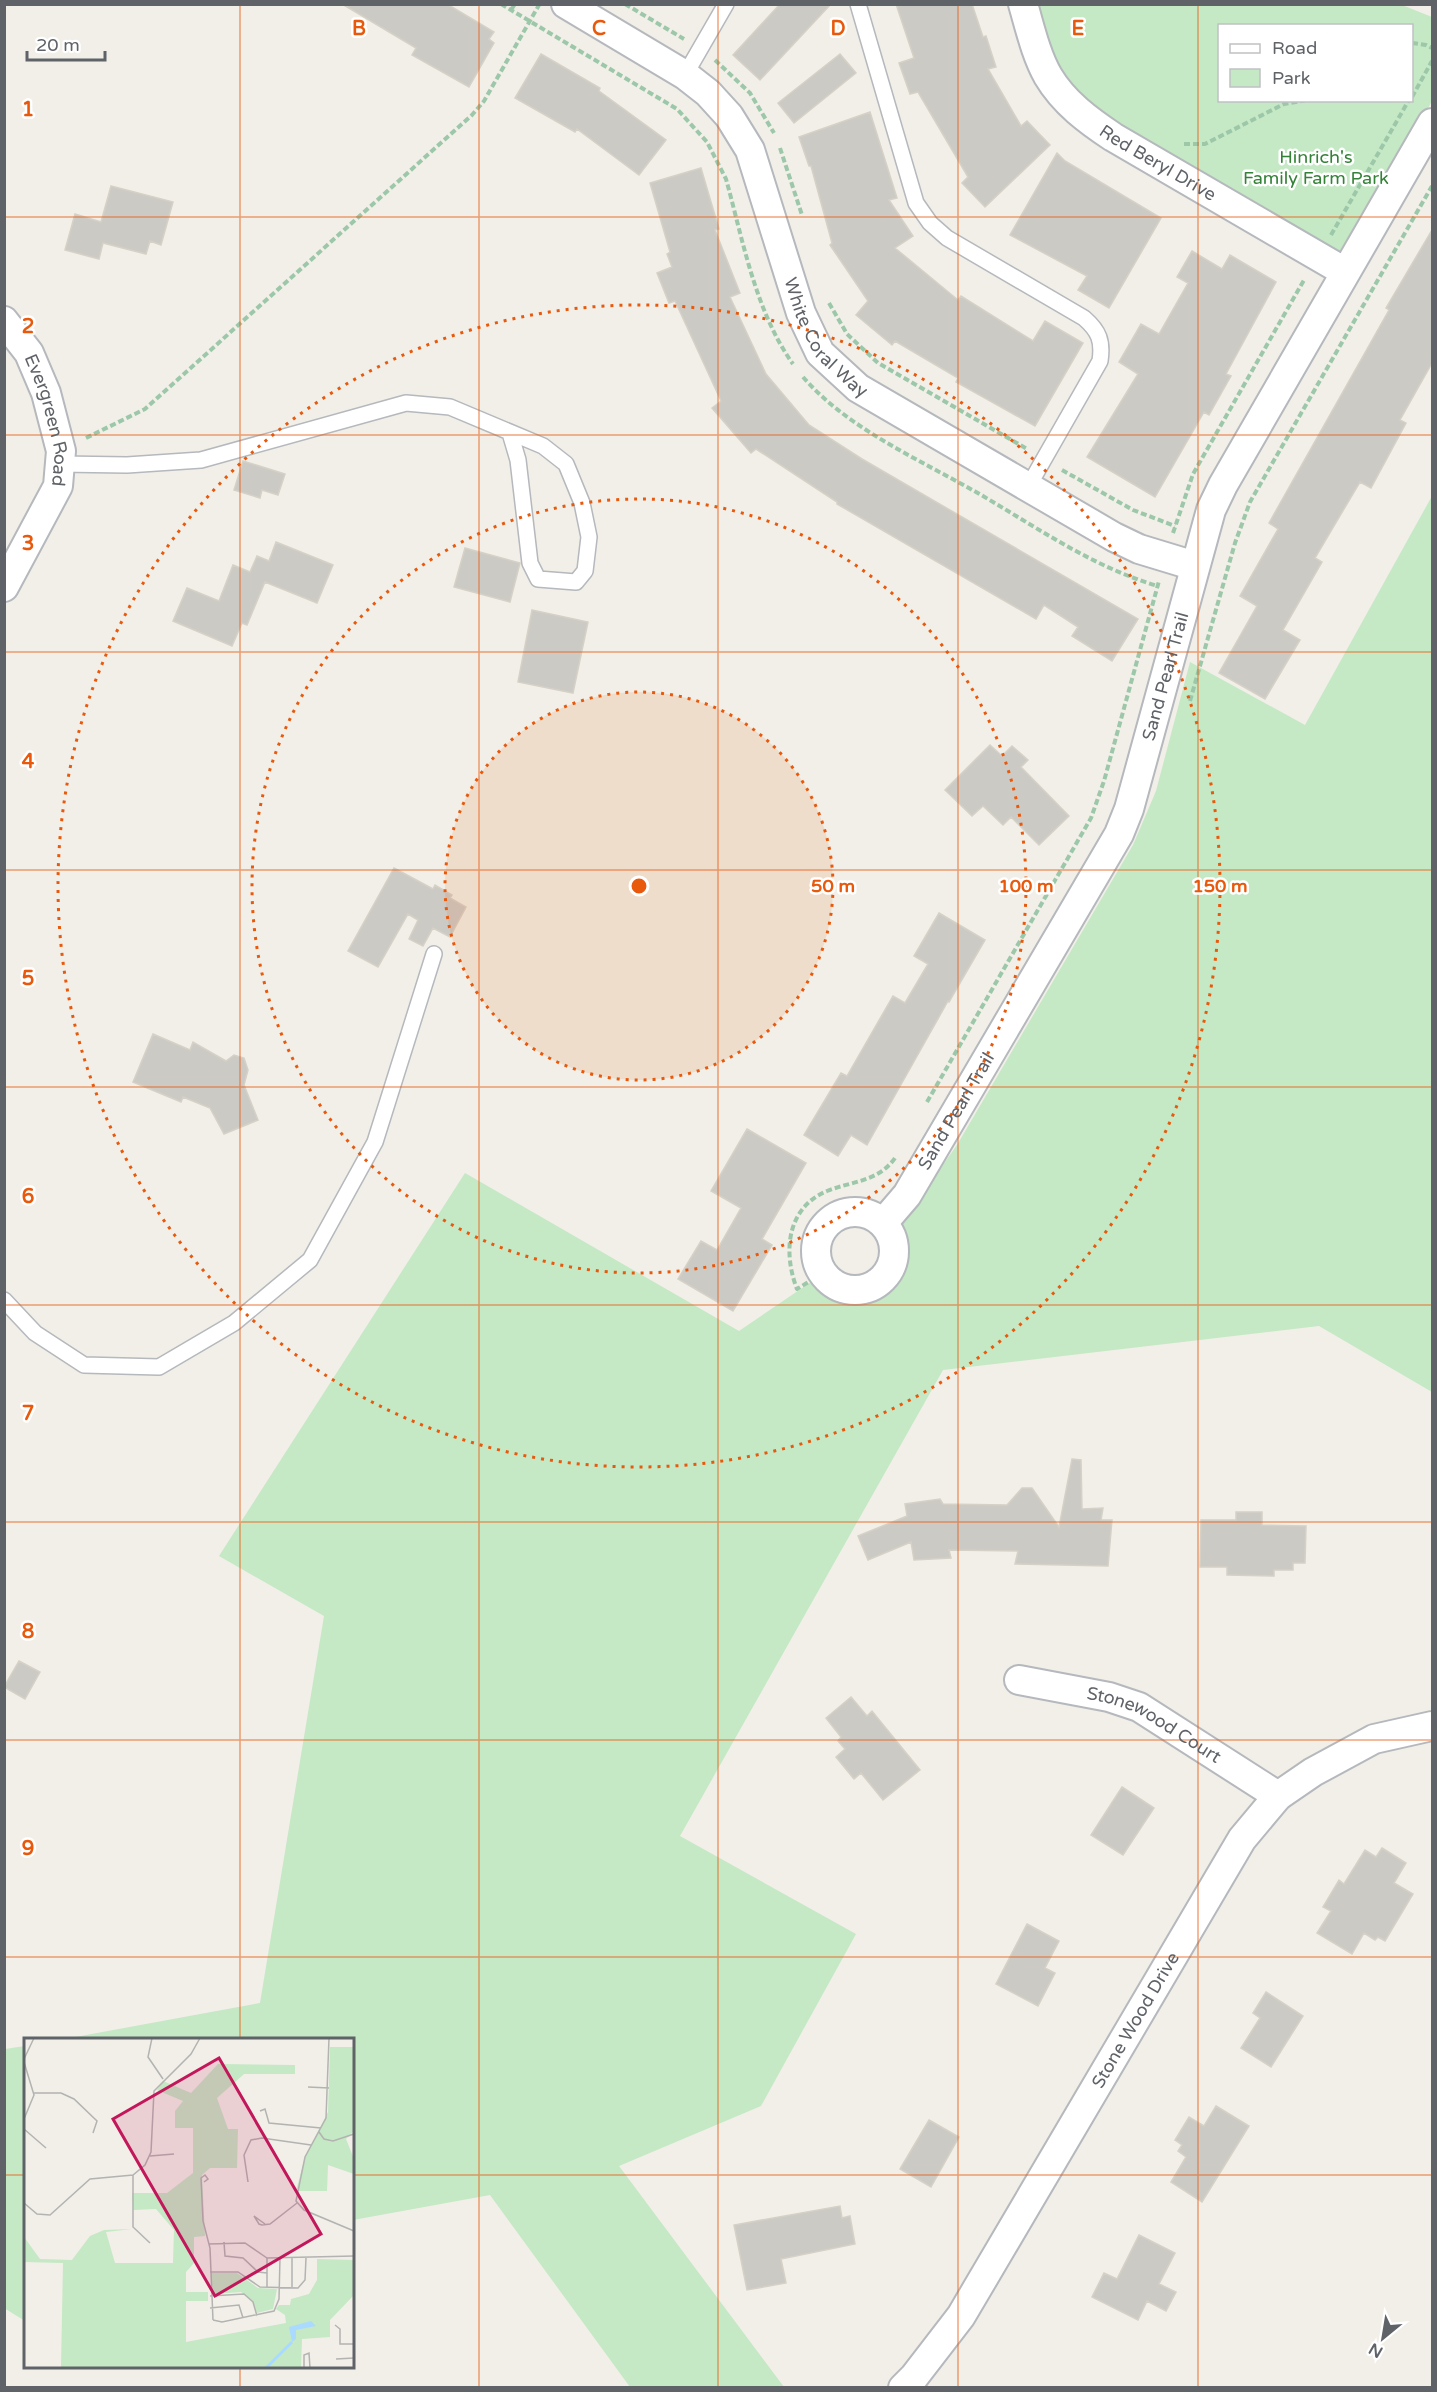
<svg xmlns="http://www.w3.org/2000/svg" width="1437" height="2392" viewBox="0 0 1437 2392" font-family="'Varela Round',sans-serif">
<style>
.green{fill:#c5e8c5;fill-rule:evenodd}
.building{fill:#cccac5;stroke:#d6d1c6;stroke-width:1.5}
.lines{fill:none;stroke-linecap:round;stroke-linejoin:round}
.service-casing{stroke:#b5b8bc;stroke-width:18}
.minor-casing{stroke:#b5b8bc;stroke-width:32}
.path{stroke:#9cc7a9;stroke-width:4;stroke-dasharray:6 3;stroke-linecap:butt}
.service{stroke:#fff;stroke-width:15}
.minor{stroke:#fff;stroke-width:28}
.grid{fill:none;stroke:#e8590c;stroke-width:1.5;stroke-opacity:0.55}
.ring{fill:none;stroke:#e8590c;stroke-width:3;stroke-dasharray:3 6}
.labels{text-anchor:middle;stroke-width:5;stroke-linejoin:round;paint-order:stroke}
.park-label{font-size:18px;fill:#348238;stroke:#fff}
.street-label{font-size:18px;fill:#5f6368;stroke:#fff}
.inset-river{fill:none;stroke:#aadaff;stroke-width:3}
.inset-road{fill:none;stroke:#b3b3b1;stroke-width:1.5}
.view{fill:#c2185b;fill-opacity:0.15;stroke:#c2185b;stroke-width:3}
.inset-edge{fill:none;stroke:#5f6368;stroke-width:3}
.grid-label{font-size:20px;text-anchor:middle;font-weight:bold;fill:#e8590c;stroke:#fff;stroke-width:5;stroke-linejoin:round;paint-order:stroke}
.centre{fill:#e8590c;stroke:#fff;stroke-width:3}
.ring-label{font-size:18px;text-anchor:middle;font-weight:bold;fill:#e8590c;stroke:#fff;stroke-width:5;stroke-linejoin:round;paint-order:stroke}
</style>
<rect width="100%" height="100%" fill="#f1efe8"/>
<path class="green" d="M1036,5H1402L1432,17V101L1351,242L1344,251L1338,253L1113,123L1081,98L1068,82L1054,58ZM1220,26H1412V100H1220Z
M1432,496V1392L1319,1326L943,1370L680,1836L856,1934L761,2106L619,2166L784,2387H630L490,2195L353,2220L352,2040H59L260,2003L324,1616L219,1556L465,1173L739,1331L814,1280C823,1287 831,1294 841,1299C865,1309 898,1294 905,1268C909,1253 899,1238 902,1222L957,1145L1133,845L1156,791L1190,662L1305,725Z
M25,2046H26L25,2321L4,2308L5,2049Z"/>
<path class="building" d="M342,4H447L494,32L489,39L494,43L469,87L412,55L416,48Z
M780,4H831L760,80L733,55Z
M896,4H972L983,37L986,36L996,67L988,69L1021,126L1027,121L1050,145L985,207L962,183L968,177L918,92L910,94L899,63L914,58Z
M541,54L600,88L599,91L666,140L639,175L577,129L575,132L515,98Z
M840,54L856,73L794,123L778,103Z
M870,112L897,198L889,200L913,236L895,248L958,300L961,296L1033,341L1045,321L1083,343L1035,426L956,382L958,378L895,341L892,345L856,315L868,301L830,245L832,243L811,166H809L799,137Z
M1057,153L1065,161L1161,218L1109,308L1078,290L1087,276L1010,235Z
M701,168L719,229L715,230L740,293L730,297L766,374L809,425L862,459L1138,619L1112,661L1072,636L1078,627L1044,605L1036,619L837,504V502L756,449L751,453L712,408L721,401L675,301L669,303L657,273L672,267L667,254L670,252L650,183Z
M111,186L173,202L161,245L150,241L146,254L103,243L99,259L65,250L75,214L101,222Z
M1432,230V363L1400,420L1406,423L1371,488L1360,482L1315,558L1322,562L1283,630L1300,640L1265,699L1219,673L1257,606L1240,596L1278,529L1269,523L1389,310L1386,308Z
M1192,251L1222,269L1230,255L1276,282L1226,374L1231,376L1209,415L1204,412L1155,497L1087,457L1138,374L1119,362L1141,324L1159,334L1188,283L1177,277Z
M243,461L285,474L278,495L262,490L260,498L234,490Z
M276,542L333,565L317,603L265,582L247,625L242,623L232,646L173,621L187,588L219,601L233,565L250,572L257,556L269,561Z
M465,548L520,563L510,602L454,587Z
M532,610L588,622L573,693L518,682Z
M990,745L1002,756L1012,746L1028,760L1021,767L1069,816L1039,845L1011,817L1003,825L983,806L972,816L945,790Z
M394,868L433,889L435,885L452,895L450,898L466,907L450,937L433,928L423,946L409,939L418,920L408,914L378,967L348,951Z
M939,913L985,940L949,1002L948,1001L867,1145L851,1135L838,1156L804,1135L841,1073L847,1076L893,996L905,1003L928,964L914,956Z
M153,1034L190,1050L193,1042L226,1061L234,1055L244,1058L248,1070L244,1085L258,1120L224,1134L210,1108L183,1097L181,1102L133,1082Z
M747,1129L806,1163L762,1239L772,1245L733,1311L678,1279L701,1241L717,1250L741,1208L711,1191Z
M1072,1459L1081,1460L1082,1509L1103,1508L1101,1520H1112L1108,1566L1015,1564L1018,1551L949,1550L951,1558L914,1560L911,1542L868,1560L858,1536L907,1516L905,1504L940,1499L943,1504L1007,1505L1022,1488H1032L1059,1527Z
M1236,1512H1262V1525L1306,1526L1305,1563H1293V1570H1274V1576L1227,1575V1567H1200L1201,1520H1236Z
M19,1661L40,1672L25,1699L4,1687Z
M851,1697L867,1716L872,1711L920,1770L883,1800L861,1773L854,1779L836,1757L845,1749L838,1741L841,1737L826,1718Z
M1122,1787L1154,1808L1123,1855L1091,1835Z
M1382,1848L1406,1863L1394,1883L1413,1894L1385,1941L1378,1937L1375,1940L1364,1933L1352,1954L1317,1933L1331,1911L1323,1907L1339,1880L1344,1884L1365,1850L1376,1857Z
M1027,1924L1059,1941L1045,1968L1055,1973L1038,2006L996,1984Z
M1266,1992L1303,2016L1271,2067L1241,2048L1260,2018L1253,2013Z
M1216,2106L1249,2126L1202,2202L1171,2182L1186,2157L1178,2151L1182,2145L1175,2140L1189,2117L1204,2126Z
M929,2120L959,2137L931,2187L900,2169Z
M840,2206L842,2218L850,2216L855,2244L781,2259L786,2283L747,2290L734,2225Z
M1139,2235L1175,2253L1159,2284L1176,2292L1166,2311L1147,2301L1138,2320L1092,2297L1104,2273L1117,2279Z"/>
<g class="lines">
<defs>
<path id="service" d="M858,4L916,203L930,223L947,238L1084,318C1099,331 1103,341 1100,361L1028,487
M685,75L726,4
M60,464L127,465L201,460L406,403L450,407L543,446L566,464L582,503L589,537L585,571L576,582L538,579L530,563L518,460L510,433
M4,1300L35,1333L84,1365L159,1367L234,1323L310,1260L375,1142L434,954"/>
<g id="minor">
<path id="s1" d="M566,4L685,75L708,93L729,116L750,150L801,313L820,353L858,388L1114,537L1139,549L1195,566"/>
<path id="s2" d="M1023,4C1030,28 1036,55 1048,76C1064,103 1089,121 1113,137L1345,272"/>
<path id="s3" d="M4,321L29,353L46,393L61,451L58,486L4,587"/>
<circle cx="855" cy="1251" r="39"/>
<path id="s4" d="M883,1223L907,1195L1119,834L1129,809L1211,510L1223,485L1432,123"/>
<path id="s5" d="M1019,1680L1109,1697L1139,1707L1278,1796"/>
<path id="s6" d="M903,2388L914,2377L961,2316L1242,1839L1278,1796L1313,1772L1374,1739L1432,1726"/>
</g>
</defs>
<use href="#service" class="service-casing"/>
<use href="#minor" class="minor-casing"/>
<path class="path" d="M501,4L677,109L707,142L726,179C743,240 755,311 793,364
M625,4L684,39
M511,10L515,4
M1412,43L1426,45L1432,48
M715,60L750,93L774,133
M1412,97L1432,61
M1184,144H1205L1284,104L1307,100
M780,148L802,215
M1331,235L1409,100
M829,303L847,334L878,363L1027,449
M803,377C847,428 918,459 976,492C1035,526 1092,567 1158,586
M86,438L145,409L472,115L484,101L539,5
M1062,470L1133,510L1175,526
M1173,533L1193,474L1304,280
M1190,701L1235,543L1250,502L1432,186
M927,1102L1091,818L1104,781L1159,581
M823,1273L797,1289C783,1253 786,1208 827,1191C852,1181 878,1182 895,1158"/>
<use href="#service" class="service"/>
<use href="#minor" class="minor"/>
</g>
<path class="grid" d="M240,4V2040M479,4V2388M718,4V2388M958,4V2388M1198,4V2388M4,217H1432M4,435H1432M4,652H1432M4,870H1432M4,1087H1432M4,1305H1432M4,1522H1432M4,1740H1432M4,1957H1432M4,2175H26M352,2175H1432M240,2366V2388"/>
<circle cx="639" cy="886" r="194" fill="#e8590c" fill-opacity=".12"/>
<g class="ring">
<circle cx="639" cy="886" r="194"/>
<circle cx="639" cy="886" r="387"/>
<circle cx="639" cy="886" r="581"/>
</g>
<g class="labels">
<g class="park-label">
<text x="1316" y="163">Hinrich's<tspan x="1316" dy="21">Family Farm Park</tspan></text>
</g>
<g class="street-label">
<text dy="6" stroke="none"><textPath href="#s2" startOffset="218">Red Beryl Drive</textPath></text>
<text dy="6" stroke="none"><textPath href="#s1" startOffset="444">White Coral Way</textPath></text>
<text dy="6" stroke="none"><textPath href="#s3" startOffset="111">Evergreen Road</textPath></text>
<text dy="6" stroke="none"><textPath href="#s4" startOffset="620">Sand Pearl Trail</textPath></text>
<text dy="6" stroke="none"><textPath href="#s4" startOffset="134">Sand Pearl Trail</textPath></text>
<text dy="6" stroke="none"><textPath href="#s5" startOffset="144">Stonewood Court</textPath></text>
<text dy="6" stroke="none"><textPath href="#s6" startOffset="436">Stone Wood Drive</textPath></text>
</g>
</g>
<g transform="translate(24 2038)">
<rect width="330" height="330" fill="#f1efe8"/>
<path d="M306,9H330V93L322,101L330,121V136L304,127L303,153H272L281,119L304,74ZM194,26L271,27V36H220L193,60L204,91H214L213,130H186L178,137L181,198L170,199V225L162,234V254H184V263H162V304L262,285L261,277L252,271L255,267H266L267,261L285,256L293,242V221L330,222V257L306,282V299L278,301L277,330H37L39,225L0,224V199L16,221L48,222L66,198L80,192L108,191L82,194L91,225H149L150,192L132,171L109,172L108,155H143L169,135V90H151V73L159,63L133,52L139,43L167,55ZM187,235H213L234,250L253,251L249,271L233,275L229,263L217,254L189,256Z" fill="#c5e8c5"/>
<path d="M287,283L292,288L272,292V301L268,304L265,289Z" fill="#aadaff"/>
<path class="inset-river" d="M242,330L268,304"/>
<path class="inset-road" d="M128,0L124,19L139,41M305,0L302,80L281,119L272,163L280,172L330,193M0,21L10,0M0,24L10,57L0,81M284,49L305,50M9,55H37L50,61L73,83L69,95M236,73L241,71L245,85L297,90M0,91L22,110M295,94L300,101L309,103L330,96M126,118L150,116M109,137V189L126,205M180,144L184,141L181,137L177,140L179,183L186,210L189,282M224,144L220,117L227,102L238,100L287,107M0,165L13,176L26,177L66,141L109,137L121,127L127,114L130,53L167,16L176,0M241,186L230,178L235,186L238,187L246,186L273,165M200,204L201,218L219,220L234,234L243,235M185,206L221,205L243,220L330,218M186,234H214L236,249L274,250L281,242L282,220M243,249V220M268,249V220M186,258L220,256L229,264L233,278M186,270L215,267L219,280M189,282L198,284L250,273L255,261L256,220M311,287L316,291V306H330M312,321L330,320M280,330V317L285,315L286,330"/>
<path class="view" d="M195,20L297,196L191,258L89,81Z"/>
<rect width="330" height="330" class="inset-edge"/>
</g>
<g class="grid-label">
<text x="359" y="35">B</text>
<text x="599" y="35">C</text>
<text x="838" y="35">D</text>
<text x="1078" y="35">E</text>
<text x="28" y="116">1</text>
<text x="28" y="333">2</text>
<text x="28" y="550">3</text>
<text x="28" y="768">4</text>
<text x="28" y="985">5</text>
<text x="28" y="1203">6</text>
<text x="28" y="1420">7</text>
<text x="28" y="1638">8</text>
<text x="28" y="1855">9</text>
</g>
<circle cx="639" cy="886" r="9" class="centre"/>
<g class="ring-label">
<text x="833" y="892">50 m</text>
<text x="1026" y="892">100 m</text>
<text x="1220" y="892">150 m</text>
</g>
<rect width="1437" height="2392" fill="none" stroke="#5f6368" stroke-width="12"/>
<rect x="1218" y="24" width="195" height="78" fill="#ffffff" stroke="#bfc1c3" stroke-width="1.5"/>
<rect x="1230" y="44" width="30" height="9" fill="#ffffff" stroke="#bfc1c3" stroke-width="1.5"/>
<text x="1272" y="54" font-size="18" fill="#5f6368">Road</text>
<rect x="1230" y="69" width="30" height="18" fill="#c5e8c5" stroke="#bfc1c3" stroke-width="1.5"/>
<text x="1272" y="84" font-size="18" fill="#5f6368">Park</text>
<g transform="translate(1383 2338) rotate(210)" stroke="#ffffff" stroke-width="4.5" paint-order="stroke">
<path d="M0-4.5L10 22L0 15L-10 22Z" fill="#5f6368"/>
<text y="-9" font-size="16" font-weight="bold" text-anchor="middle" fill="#5f6368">N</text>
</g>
<path d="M27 51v9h78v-9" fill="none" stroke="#5f6368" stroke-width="3"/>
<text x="36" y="51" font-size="18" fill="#5f6368" stroke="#ffffff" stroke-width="4.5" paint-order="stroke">20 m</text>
</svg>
